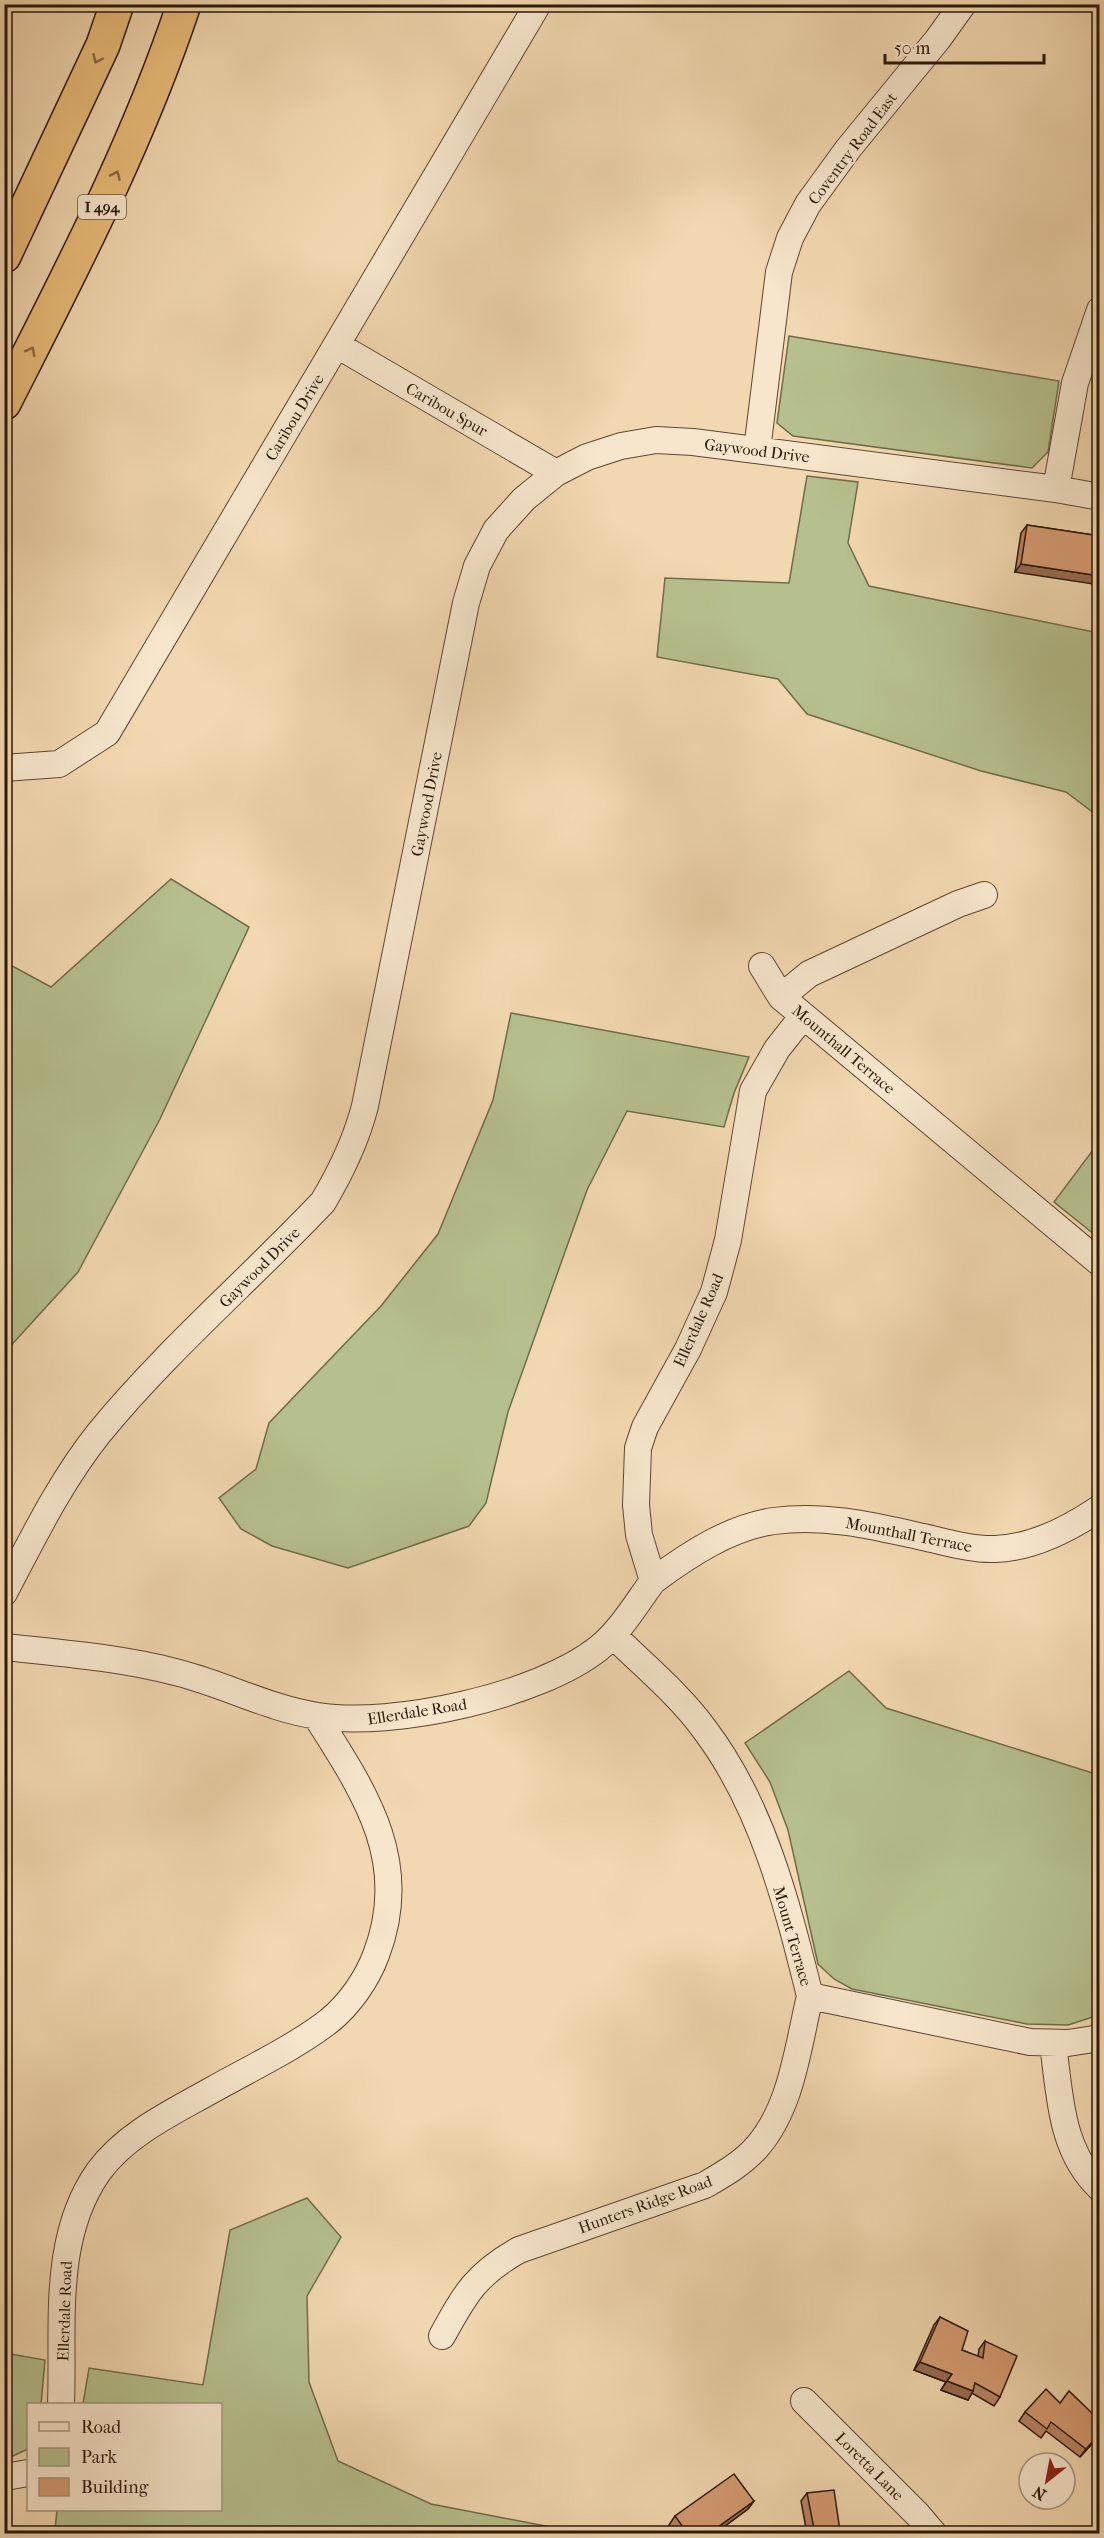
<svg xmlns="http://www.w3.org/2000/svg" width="1104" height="2538" viewBox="0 0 1104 2538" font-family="'IM FELL French Canon',serif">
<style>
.green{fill:#b6c08e;stroke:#706c49;stroke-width:1.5}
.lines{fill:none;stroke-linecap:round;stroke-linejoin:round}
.street-casing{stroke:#5c482f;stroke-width:28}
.highway-casing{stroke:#2a1804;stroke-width:36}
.street{stroke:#f7e6cc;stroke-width:26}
.highway{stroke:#e9bc78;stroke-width:33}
.wall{fill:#b88663;stroke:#2a1804;stroke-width:1.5}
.shaded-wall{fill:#966d50;stroke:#2a1804;stroke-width:1.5}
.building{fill:#d69c73;stroke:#2a1804;stroke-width:1.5}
.oneway{stroke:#8a6a3e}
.labels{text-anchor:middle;stroke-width:4.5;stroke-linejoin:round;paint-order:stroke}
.shield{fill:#f7e6cc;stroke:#685640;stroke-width:1.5}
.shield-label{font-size:15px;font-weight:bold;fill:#2a1804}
.street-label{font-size:16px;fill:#2a1804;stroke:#f7e6cc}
</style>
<rect width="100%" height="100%" fill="#f2d8b0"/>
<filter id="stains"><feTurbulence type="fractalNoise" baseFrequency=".00333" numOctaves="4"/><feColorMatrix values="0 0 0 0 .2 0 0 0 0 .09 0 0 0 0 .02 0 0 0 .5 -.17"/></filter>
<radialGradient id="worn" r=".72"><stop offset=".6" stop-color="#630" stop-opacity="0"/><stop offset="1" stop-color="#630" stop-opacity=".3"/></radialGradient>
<path class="green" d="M789,336L1059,381L1048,452L1032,468L793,436L777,423Z
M807,476L858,482L848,543L869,586L1099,633V817L1066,792L981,771L807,714L778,679L657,657L665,578L789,583Z
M171,879L249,927L160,1119L78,1272L5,1352V962L51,987Z
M511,1013L749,1057L734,1093L724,1127L627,1111L587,1190L508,1412L486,1503L469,1526L348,1568L272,1546L241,1529L219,1498L256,1469L269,1423L381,1306L438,1234L493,1100Z
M1099,1142V1229L1095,1235L1054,1202Z
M849,1671L886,1708L1099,1775V2015L1068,2025L1027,2024L852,1989L834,1979L818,1964L788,1830L770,1782L745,1743Z
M307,2198L341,2237L307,2296L309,2382L338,2461L431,2504L582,2533L68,2534L55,2530L57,2510H220V2404H83L89,2368L203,2385L230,2230Z
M5,2353L45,2360L41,2404H28V2449L13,2456L5,2453Z"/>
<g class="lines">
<defs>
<path id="street" d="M337,345L556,473
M757,450L779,272L790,238L808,204L848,149L938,39L963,4
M1056,489L1075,383L1100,310
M4,768L59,764L107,733L538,4
M762,966L781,997L1100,1263
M781,997L809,974L958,904L984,895
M653,1581C688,1555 730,1527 774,1521C825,1514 874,1526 923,1537C946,1542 972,1550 995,1549C1033,1548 1069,1529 1100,1508
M4,1593C33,1538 60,1482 99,1433C166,1351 250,1279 323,1202C342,1170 356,1141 365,1106L466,603L477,566L496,530L524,499L556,473L587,457L621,446L656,440L693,442L1056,489L1100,497
M613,1635C644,1666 679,1694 705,1730C763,1807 787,1904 810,1996L1030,2042L1068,2043L1100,2038
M4,1647C62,1653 123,1658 179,1673C226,1685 270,1709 318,1716C393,1728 539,1696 599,1648C621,1630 636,1604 653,1581L639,1535L636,1505L638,1448L645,1427L688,1349L714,1292L728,1240L753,1091L777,1049L803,1016
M1053,2044C1060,2095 1060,2150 1100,2188
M442,2336C465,2294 476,2274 519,2250L705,2185C724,2174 743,2163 757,2147C792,2107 798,2046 810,1996
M804,2401L918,2515L934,2534
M61,2404C64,2327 51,2238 99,2171C126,2134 173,2112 212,2090C251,2068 294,2048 329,2021C350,2004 367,1979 376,1955C412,1862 365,1793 316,1716
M4,2475L11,2476L28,2473"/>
<path id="highway" d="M4,256L103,45L117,4
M4,403C70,273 138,143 184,4"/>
</defs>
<use href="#street" class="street-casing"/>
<use href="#highway" class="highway-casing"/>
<use href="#street" class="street"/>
<use href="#highway" class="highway"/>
</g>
<path class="wall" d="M1027,525L1100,536L1015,572L1021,533Z
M940,2317L962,2350L978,2357L979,2349L985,2341L1000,2397L994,2406L972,2393L968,2400L941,2390L946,2382L914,2370L934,2325Z
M1025,2412L1100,2435L1080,2457L1046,2431L1041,2438L1019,2421Z
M807,2493L840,2531L843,2534H807L801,2501Z
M754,2501L748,2509L714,2534H676L669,2525L675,2516Z"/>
<path class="shaded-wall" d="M1021,564L1100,576V585L1015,572Z
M920,2362L952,2374L946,2382L914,2370Z
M947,2381L973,2391L968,2400L941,2390Z
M1100,2433V2435L1080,2457L1086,2449Z
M754,2501L748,2509L714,2534H708Z"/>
<path class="building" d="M1027,525L1100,536V576L1021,564Z
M940,2317L968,2331L962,2350L983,2358L985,2341L1017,2356L1000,2397L975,2383L973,2391L947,2381L952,2374L920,2362Z
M1046,2389L1060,2403L1069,2391L1094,2415L1097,2411L1100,2413V2433L1086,2449L1051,2422L1047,2429L1025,2412Z
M734,2474L754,2501L708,2534H697L693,2531L690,2534H688L675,2516Z
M834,2490L840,2531L843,2534H815L807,2493Z"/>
<defs><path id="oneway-chevron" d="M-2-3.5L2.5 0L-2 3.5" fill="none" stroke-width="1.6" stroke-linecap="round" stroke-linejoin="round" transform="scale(1.5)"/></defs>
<g class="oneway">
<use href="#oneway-chevron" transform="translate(97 59) rotate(115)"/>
<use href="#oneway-chevron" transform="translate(116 175) rotate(-66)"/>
<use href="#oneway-chevron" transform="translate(31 351) rotate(-63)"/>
</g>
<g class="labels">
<rect class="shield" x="78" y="195" width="48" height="24" rx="4.5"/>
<g class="shield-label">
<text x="102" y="212">I 494</text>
</g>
<g class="street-label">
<text transform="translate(852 148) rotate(-53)" y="6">Coventry Road East</text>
<text transform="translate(447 409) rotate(30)" y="6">Caribou Spur</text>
<text transform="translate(294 417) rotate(-59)" y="6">Caribou Drive</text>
<text transform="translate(757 450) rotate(7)" y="6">Gaywood Drive</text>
<text transform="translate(426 804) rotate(-79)" y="6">Gaywood Drive</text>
<text transform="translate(844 1049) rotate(40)" y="6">Mounthall Terrace</text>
<text transform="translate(259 1267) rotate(-45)" y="6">Gaywood Drive</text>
<text transform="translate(698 1320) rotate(-66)" y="6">Ellerdale Road</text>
<text transform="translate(909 1534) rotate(11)" y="6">Mounthall Terrace</text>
<text transform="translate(417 1711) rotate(-9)" y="6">Ellerdale Road</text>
<text transform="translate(793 1936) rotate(74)" y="6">Mount Terrace</text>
<text transform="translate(645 2204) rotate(-20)" y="6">Hunters Ridge Road</text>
<text transform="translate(64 2311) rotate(-88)" y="6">Ellerdale Road</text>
<text transform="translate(870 2466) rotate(45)" y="6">Loretta Lane</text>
</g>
</g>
<rect width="1104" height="2538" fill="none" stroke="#f2d8b0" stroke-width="24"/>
<rect x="6" y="6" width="1092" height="2526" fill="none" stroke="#2a1804" stroke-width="3"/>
<rect x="12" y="12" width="1080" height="2514" fill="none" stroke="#2a1804" stroke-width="1.5"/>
<rect x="27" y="2403" width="195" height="108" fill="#f7e6cc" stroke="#a5947c" stroke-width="1.5"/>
<rect x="39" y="2422" width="30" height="9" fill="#f7e6cc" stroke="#a5947c" stroke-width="1.5"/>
<text x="81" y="2433" font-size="18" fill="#2a1804">Road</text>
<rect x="39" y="2448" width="30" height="18" fill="#b6c08e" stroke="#a5947c" stroke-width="1.5"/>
<text x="81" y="2463" font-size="18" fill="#2a1804">Park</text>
<rect x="39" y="2478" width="30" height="18" fill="#d69c73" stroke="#a5947c" stroke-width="1.5"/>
<text x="81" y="2493" font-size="18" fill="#2a1804">Building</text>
<g transform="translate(1047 2481) rotate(211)"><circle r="28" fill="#f7e6cc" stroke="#a5947c" stroke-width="1.5"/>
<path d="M0-4.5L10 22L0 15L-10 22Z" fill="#8f2418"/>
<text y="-9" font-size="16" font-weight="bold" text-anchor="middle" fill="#2a1804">N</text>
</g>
<path d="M885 54v9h159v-9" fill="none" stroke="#2a1804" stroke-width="3"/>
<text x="894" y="54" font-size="18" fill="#2a1804" stroke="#f7e6cc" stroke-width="4.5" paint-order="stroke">50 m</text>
<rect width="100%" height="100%" filter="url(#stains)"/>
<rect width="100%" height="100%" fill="url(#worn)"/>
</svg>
